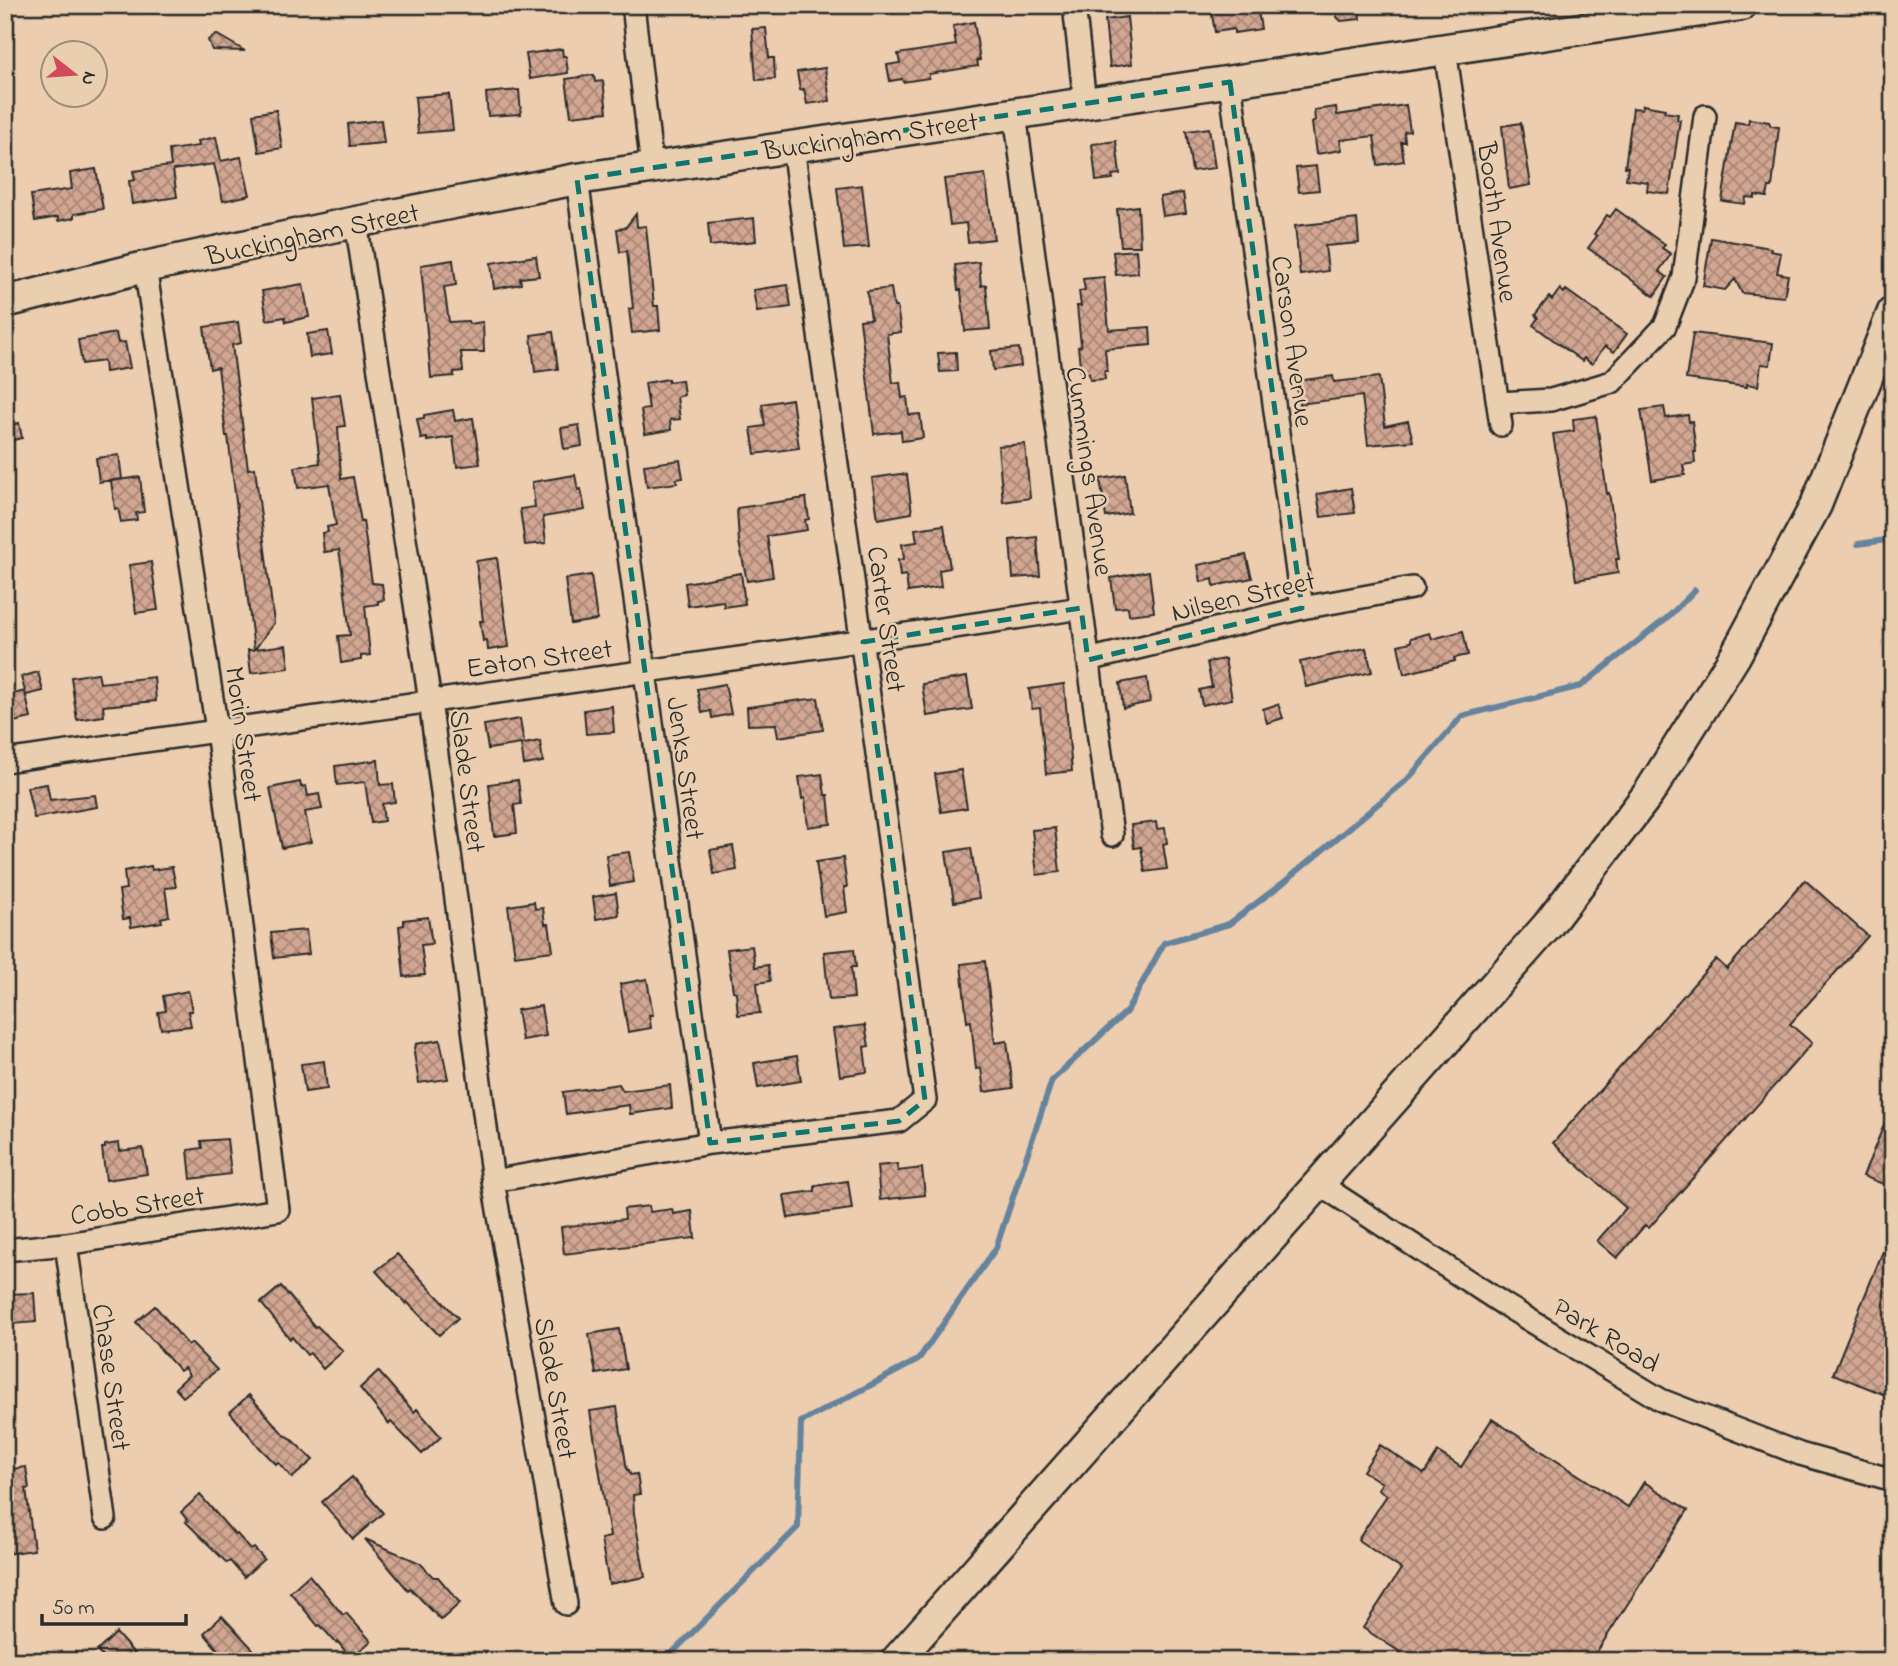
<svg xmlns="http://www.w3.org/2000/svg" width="1898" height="1666" viewBox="0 0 1898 1666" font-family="'Indie Flower',sans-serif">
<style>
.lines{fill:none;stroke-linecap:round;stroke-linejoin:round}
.stream{stroke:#66839d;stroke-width:6}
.building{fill:url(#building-cross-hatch);stroke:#2b2b2b;stroke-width:2}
.minor-casing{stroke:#2b2b2b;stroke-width:26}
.secondary-casing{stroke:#2b2b2b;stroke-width:35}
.minor{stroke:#e9cfb0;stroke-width:21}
.secondary{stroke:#e9cfb0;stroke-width:30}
.marked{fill:none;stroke:#0f766e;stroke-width:5;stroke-dasharray:14 9;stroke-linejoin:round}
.labels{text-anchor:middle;stroke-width:5;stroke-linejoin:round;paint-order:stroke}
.street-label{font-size:28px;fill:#2b2b2b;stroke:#e9cfb0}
</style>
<defs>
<pattern id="building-cross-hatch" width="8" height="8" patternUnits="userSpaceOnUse" patternTransform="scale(1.75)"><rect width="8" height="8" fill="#d1a692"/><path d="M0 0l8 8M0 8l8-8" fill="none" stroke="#aa8777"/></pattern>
</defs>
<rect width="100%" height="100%" fill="#eccdaf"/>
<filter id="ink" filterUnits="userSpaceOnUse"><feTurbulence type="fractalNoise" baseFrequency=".0143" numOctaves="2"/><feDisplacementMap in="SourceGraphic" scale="14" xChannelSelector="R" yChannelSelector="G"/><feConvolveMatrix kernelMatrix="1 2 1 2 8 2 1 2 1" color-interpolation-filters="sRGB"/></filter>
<g filter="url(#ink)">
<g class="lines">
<path class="stream" d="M1858,544L1893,539
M664,1661L798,1527L801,1422L918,1360L996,1248L1052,1080L1127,1011L1164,943L1229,924L1283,883L1408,779L1462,716L1581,686L1668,617L1695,590"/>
</g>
<path class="building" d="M1233,5H1257L1261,29L1234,33V29L1215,32L1211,9Z
M1336,5H1359L1360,19L1341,21L1337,17Z
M1127,17L1132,64L1110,67L1105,20Z
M974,22L980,60H977L978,66L929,74V78L903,82L902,79L890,81L887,65L900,63L898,54L956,45L953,26Z
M766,28L769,58H774L775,79L756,80L752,29Z
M216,34L245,51L212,50L208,40Z
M562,49L563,56H566L568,73L530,79L526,54Z
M825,68L830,101L807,104L804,89L800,90L797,72Z
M594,75L595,82L603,81L607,112L571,116L566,79Z
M519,90L521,114L488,116L486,93Z
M449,94L453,130L418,133L415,97Z
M1406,105L1410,131L1404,132L1405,142H1401L1404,161L1378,165L1374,136L1340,140L1342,150L1316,154L1312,123L1315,120L1314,110L1336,107L1337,115Z
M1643,105L1665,109L1664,112L1678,114L1677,120H1680L1669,194L1647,191L1648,182L1626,179L1628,167H1625L1633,108L1642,109Z
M276,110L282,148L259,152L253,114Z
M1749,119L1769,122L1771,126L1779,127L1772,187H1769L1767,197L1755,195V198L1746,197L1745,204L1722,201L1735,122L1748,124Z
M381,120L384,143L350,146L348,124Z
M1521,123L1531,185L1509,189L1502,126Z
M1209,128L1215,168L1192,171L1186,131Z
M216,137L221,161L241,157L250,195L223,201L214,164L173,170L177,197L132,204L129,181L135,180L133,171L171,166L169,150L199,146L198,141Z
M1116,141L1120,174L1112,175L1113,179L1096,181L1092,144Z
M1316,166L1319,190L1299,192L1296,168Z
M96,169L103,209L74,214V218L58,221V217L35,221L31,195L72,189L70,173Z
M985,174L994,239L968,242L966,223L950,225L944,179Z
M862,185L869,247L844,249L837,188Z
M1183,193L1186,213L1163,216L1160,197Z
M1138,206L1140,246H1121L1117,209Z
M1616,209L1665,245L1662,248L1671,254L1659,271L1667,277L1654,296L1588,248L1597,236L1594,234L1607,215L1610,217Z
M636,214L637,227L646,226L654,306H658L660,330L632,333L629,309L633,308L627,251L620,252L617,229L625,228Z
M754,218L756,241L710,246L708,223Z
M1357,219L1359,243L1325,246L1328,271L1300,275L1295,226Z
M1711,238L1771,248L1770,251L1781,253L1777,273L1788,275L1784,297L1742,293L1735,279L1725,290L1703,286Z
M1136,250L1138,273L1116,275L1113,252Z
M536,256L539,276L520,278L521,284L494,289L491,263Z
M453,260L456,285L444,287L449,322L468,321L469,324L483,322L484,352H461L463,371L454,372V376L431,378L421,265Z
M979,262L981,286L986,285L990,329L965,331L961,290H958L955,265Z
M1104,277L1109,330L1150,327L1151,345L1105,349L1107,371H1104L1105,379L1090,380L1089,373L1081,374L1078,347L1081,346L1077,306H1081L1079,291L1085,290L1083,279Z
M303,284L309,317L286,322L285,317L267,320L262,291Z
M788,285L791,307L757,312L753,290Z
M891,288L894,307H897L901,332L887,334L893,383L900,382L902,398L907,397L909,415L920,414L923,438L902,441L901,431L874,434L860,320L871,319L867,291Z
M1560,289L1564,293L1566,290L1627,334L1614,352L1605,346L1592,364L1584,358L1582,361L1533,325L1538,318L1535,315L1549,297L1552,300Z
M238,322L241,343L232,345L248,469L255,468L274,623L255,649L286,645L289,668L251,673L248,650H254L228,436H226L218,367L210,369L204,327Z
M328,331L332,354L310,357L307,334Z
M553,332L558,369L535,372L531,335Z
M116,333L118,343L125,342L130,368L105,372L104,361L82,364L78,340Z
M1693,333L1773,343L1770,365L1761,364L1758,386L1747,384V387L1686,379Z
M1019,348L1021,366L993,370L991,351Z
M956,352L957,371L940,372L938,353Z
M1333,376L1334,382L1379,377L1385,426L1408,421L1413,441L1368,445L1362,396L1299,404L1296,381Z
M668,379V382L682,380L684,395L677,397L680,419L670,420L671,430L645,434L641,410L649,409L645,383Z
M340,394L345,426L338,427L341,479L353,477L361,522L363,521L372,583L382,584L384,600L378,601V604L365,606L370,655L361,656V660L341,663L338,636L350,635L342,568L339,550L324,552L322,533L328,532L327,527L336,525L329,484L298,488L295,467L320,463L312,398Z
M792,399L799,448L755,454L751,428L765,426L762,404Z
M1664,407L1666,418L1688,415L1689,422L1692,421L1696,452H1694L1695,463L1683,465L1685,475L1652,480L1641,410Z
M453,410L455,421L473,418L480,464L457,467L453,437L427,441V438L421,439L417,419L424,418V415Z
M1596,416L1607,494L1609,493L1619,559H1616L1618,573L1576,580L1553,434L1574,431L1573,419Z
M19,423L22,438L5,442V426Z
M579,425L582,446L564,449L561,428Z
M1025,444L1030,498L1003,502L998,446Z
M119,455L122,479L99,482L96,458Z
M680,460L683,478L676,479L677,483L647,487L644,465Z
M900,474L907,475L912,513L878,519L872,478Z
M575,475L578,490L581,489L585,510L543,517L546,543L525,545L520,509L535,507L532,482Z
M1125,475L1130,513L1106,517L1100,479Z
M140,477L144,512L136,513L137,520L121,522L118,508L115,509L111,481Z
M1351,488L1355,513L1321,517L1317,494Z
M806,498L809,519L805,520L807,530L767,536L773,577L747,581L739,542L737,508Z
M944,525L950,568L939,570L941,587L908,592L906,575L900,576L898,560L904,559L902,544L917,542L915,529Z
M1037,537L1040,576L1013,578L1010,540Z
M1246,555L1252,578L1214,586L1213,579L1201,582L1198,565Z
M497,558L509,647L488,650L487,640L483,641L480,621H483L476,561Z
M151,562L158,610L136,613L129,565Z
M1149,571L1154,612L1129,615L1128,607L1115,608L1111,578Z
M741,573L745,604L724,607L723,601L688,606L685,583Z
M591,575L597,620L571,624L565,579Z
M1463,631L1468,655L1454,658L1455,661L1404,674L1398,645L1411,642V638L1430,633L1432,639Z
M1366,648L1372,672L1306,687L1300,662Z
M1225,659L1232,699L1202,705L1199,690L1212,687L1207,662Z
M38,672L43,691L26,695L25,692L31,718L5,724V696L25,691L21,677Z
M98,673L100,683L154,677L156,701L103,706L104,716L77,720L71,677Z
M967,677L972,709L927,716L922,684Z
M1147,678L1150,702L1123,708L1120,683Z
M725,684L731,714L712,718L711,711L702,713L697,689Z
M1064,684L1072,771L1046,774L1040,708L1032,709L1029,689Z
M818,698L823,730L778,737L776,724L748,725L747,707Z
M1278,704L1283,718L1267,723L1263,709Z
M612,706L614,732L586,734L584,710Z
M520,719L524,744L540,741L543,762L524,765L521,744L488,749L484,725Z
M378,760L380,785L393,784L395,802L382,804L384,821L371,823L365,782L337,785L335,766Z
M961,770L967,808L941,812L935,774Z
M822,774L825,795H828L831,824L808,827L805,798L802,799L799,777Z
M518,780L521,804L514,805L517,833L494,836L489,784Z
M300,782L301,787L306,786L308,796L319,794L322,809L305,812L311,842L282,848L270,788Z
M47,784L50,800L95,795L97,807L34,818L27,787Z
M1156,822L1157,829L1165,828L1167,843L1163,844L1167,869L1145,872L1141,847L1134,848L1131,825Z
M1055,828L1060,872L1037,875L1032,830Z
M733,846L737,870L714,874L710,850Z
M971,848L979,898L954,902L946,852Z
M629,852L634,882L610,886L606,855Z
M843,858L847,887H844L847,912L824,916L816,862Z
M151,866L152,870L172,867L176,887L165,888L169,916L161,918L162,922L131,927L130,918L123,919L119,890L126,889L124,871Z
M1805,880L1868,936L1790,1024L1812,1043L1649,1228L1645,1225L1617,1258L1597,1241L1626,1208L1553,1143L1716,959L1727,969Z
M616,893L619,915L596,919L593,897Z
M534,902L535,909L543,908L545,924H549L553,951L515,956L508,906Z
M428,917L432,944L421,945L425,975L404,977L399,926L404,925V920Z
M306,930L309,954L274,958L271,933Z
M752,946L755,967L768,965L770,981L757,983L760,1013L738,1015L736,992L733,991L727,949Z
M854,949L856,967H851L854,998L829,1000L824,952Z
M985,961L995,1043L1007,1041L1013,1088L984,1092L981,1068L976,1069L971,1021L967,1022L961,964Z
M647,979L653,1015H649L651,1028L628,1032L620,984Z
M188,991L192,1011H188L191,1026L161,1029L158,1012L166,1011L163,996Z
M541,1006L546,1036L522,1040L517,1010Z
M865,1025L869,1046L864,1047L867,1072L840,1076L833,1029Z
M440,1040L448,1079L419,1083L414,1053L416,1044Z
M797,1056L801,1081L758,1088L754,1063Z
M324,1061L327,1089L305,1092L301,1064Z
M619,1084L623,1091L670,1085L672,1108L630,1114L629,1105L566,1114L563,1092Z
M1893,1103V1188L1863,1176Z
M227,1139L231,1174L191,1179L188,1150L202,1148L201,1141Z
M119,1143L120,1151L143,1148L147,1174L106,1180L102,1148H105V1145Z
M897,1164L898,1171L922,1168L925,1195L880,1200L877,1166Z
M848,1181L852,1209L788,1218L784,1195L815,1191V1186Z
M649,1206L650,1212L672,1209L673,1214L692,1211L695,1238L564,1254L561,1227L625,1219L624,1209Z
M1892,1229H1893V1398L1833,1374Z
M397,1254L458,1318L439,1335L407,1302L406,1304L376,1271Z
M281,1286L315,1327L317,1326L343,1351L323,1369L310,1353L307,1355L292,1337L290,1339L261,1303Z
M34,1293L36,1322L10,1324V1321H5V1294Z
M155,1306L188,1345L191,1343L217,1370L183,1397L175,1388L189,1375L184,1368L180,1371L136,1322Z
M619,1329L626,1369L596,1374L589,1334Z
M378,1371L414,1412L417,1409L441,1437L422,1454L391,1422L389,1424L360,1388Z
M249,1395L284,1435L289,1437L313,1460L292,1478L278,1462L276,1464L260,1448L230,1412Z
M617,1407L627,1470H629L630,1475L637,1474L640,1494L633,1495L634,1514L645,1577L609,1584L601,1539L610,1537L590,1411Z
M1492,1419L1628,1507L1644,1482L1688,1510L1591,1661H1414L1363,1628L1401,1569L1358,1540L1387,1495L1378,1489L1382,1483L1363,1471L1380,1445L1424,1474L1438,1452L1461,1467Z
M26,1467L29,1488L26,1489L34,1550L5,1554V1470Z
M352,1477L383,1513L353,1539L322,1502Z
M200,1495L235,1535L237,1534L251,1550L254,1548L264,1559L244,1577L230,1561L227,1563L186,1522L188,1521L181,1512Z
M365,1539L420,1563L433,1577H438L460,1603L441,1620L410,1588L408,1590Z
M309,1575L343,1615L346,1613L371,1641L351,1658L338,1642L336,1643L320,1625L318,1626L290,1592Z
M222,1616L264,1661H227L204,1633Z
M116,1633L141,1661H106L97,1651Z"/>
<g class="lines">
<defs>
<path id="minor" d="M633,5L652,168
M1074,5L1085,103
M1445,50L1501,425
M1230,82L1302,608
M1015,114L1112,835
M577,179L710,1143
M356,222L430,701L493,1181L710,1143L899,1121L925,1100L793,147
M1498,403L1551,400L1612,382L1665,326L1684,277L1705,116
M1088,660L1302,608L1412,588
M5,761C364,709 723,663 1081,608
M493,1181L566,1604
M1318,1183L1505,1305L1661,1400L1800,1454L1893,1480
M66,1244L105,1518
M5,1250L66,1244L278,1210L217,730L145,267"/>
<path id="secondary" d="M5,302L145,267L356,222L577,179L1741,5
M896,1661L1548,925L1649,793L1735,656L1816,505L1893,312"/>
</defs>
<use href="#minor" class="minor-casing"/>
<use href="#secondary" class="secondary-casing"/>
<use href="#minor" class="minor"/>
<use href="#secondary" class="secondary"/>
</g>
</g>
<path class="marked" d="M1230,82L1302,608L1088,660L1081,608L863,642L925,1100L899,1121L710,1143L577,179Z"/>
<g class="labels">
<g class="street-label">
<text transform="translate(870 135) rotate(-8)" y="10">Buckingham Street</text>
<text transform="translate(1499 222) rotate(82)" y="10">Booth Avenue</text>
<text transform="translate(312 233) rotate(-12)" y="10">Buckingham Street</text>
<text transform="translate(1294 341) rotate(82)" y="10">Carson Avenue</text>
<text transform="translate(1091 471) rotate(82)" y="10">Cummings Avenue</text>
<text transform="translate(1243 595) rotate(-13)" y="10">Nilsen Street</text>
<text transform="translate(888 619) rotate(82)" y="10">Carter Street</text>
<text transform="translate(539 657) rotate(-8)" y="10">Eaton Street</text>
<text transform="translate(245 734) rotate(82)" y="10">Morin Street</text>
<text transform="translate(687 768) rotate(82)" y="10">Jenks Street</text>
<text transform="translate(469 781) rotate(83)" y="10">Slade Street</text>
<text transform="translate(137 1204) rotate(-9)" y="10">Cobb Street</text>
<text transform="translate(1607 1334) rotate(31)" y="10">Park Road</text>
<text transform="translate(113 1377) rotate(82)" y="10">Chase Street</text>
<text transform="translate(557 1388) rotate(80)" y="10">Slade Street</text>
</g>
</g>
<rect width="1898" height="1666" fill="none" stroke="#e9cfb0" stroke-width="28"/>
<rect x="14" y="14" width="1870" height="1638" fill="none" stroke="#2b2b2b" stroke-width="2.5" filter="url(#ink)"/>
<g transform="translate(74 74) rotate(107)"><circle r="33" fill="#e9cfb0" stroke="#9d8d7b" stroke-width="2"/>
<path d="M0-5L12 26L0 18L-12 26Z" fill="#d1495b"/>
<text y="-10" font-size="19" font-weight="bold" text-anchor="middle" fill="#2b2b2b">N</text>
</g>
<path d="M42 1614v10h144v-10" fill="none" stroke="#2b2b2b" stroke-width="3.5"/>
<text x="52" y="1614" font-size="21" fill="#2b2b2b" stroke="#e9cfb0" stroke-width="5" paint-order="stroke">50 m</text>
</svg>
